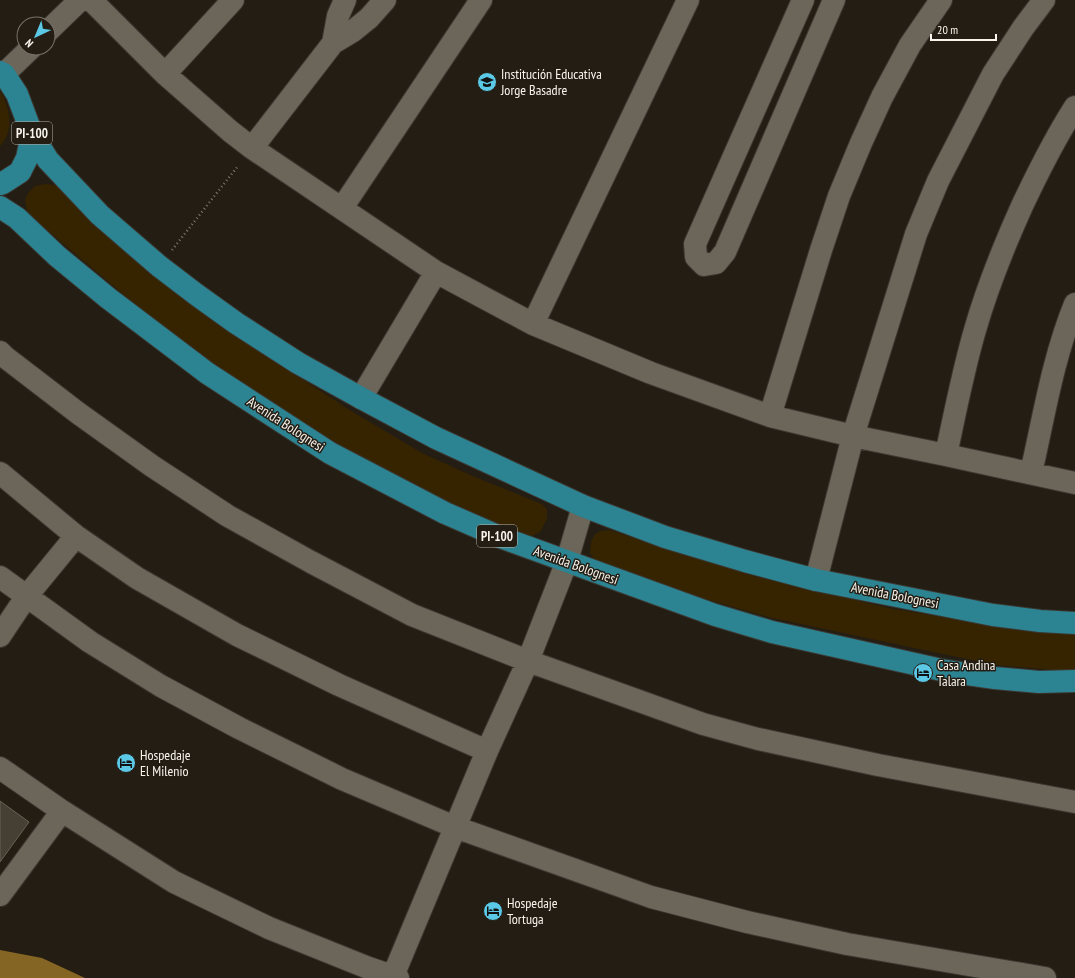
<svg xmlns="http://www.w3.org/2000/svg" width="1075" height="978" viewBox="0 0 1075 978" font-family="'PT Sans Narrow',sans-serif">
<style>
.green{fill:#362400}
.water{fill:#856523}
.building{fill:#453f34;stroke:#686155}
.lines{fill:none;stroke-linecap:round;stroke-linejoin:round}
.minor-casing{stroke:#3b3731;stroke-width:24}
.primary-casing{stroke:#3b3731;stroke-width:24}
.path{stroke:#7e7970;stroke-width:2.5;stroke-dasharray:1 3;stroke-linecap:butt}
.minor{stroke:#6c6559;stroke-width:22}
.primary{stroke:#2c8391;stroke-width:22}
.labels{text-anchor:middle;stroke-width:3;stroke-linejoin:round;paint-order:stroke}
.shield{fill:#231d13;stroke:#b8b4ac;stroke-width:1}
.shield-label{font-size:13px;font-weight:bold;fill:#f8f4ed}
.poi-label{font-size:14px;fill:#f8f4ed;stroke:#231d13;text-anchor:start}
.street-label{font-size:14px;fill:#f8f4ed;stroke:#231d13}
</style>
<rect width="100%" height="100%" fill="#231d13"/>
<path class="green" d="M0,91C10,107 15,131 0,146Z
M45,184L56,185L87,216L141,265L220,323L274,361L353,412L422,453L475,477L542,504L547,509V519L540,532L530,537L465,511L408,483L334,442L273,404L207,360L124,295L34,219L27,211L25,200L28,193L35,186Z
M609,530L754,576L893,609L1033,631L1064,634H1075V670H1055L995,665L772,618L680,592L596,563L590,553L591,542L595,534L601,531Z"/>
<path class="water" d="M0,950L42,958L85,978H0Z"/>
<path class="building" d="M0,801L29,822L0,862Z"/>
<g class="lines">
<defs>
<path id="minor" d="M91,0L165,74L230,131L252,148L436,272L533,324L651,373L770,416L853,436L946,455L1075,483
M803,0L695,244L696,257L704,265L716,263L725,252L834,0
M48,31L80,0
M333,43L338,16L345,0
M4,74L31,48
M165,74L233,0
M252,148L333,43L353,31L369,18L385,0
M342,208L481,0
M533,324L688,0
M0,352L5,357L78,413L152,466L228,516L311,562L412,615L528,661L703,724L758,739L878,765L1075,802
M361,398L436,272
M770,416L821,250L839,196L861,143L882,97L910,45L941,0
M946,455C955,413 963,371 975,330C987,288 1004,246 1022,206C1038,172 1055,138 1075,107
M0,473L76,536L137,578L237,635L339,685L487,751
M1031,473C1044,416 1053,358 1075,304
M0,577L90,642L161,686L239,728L342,779L455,827L651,897L747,922L847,944L1045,978
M816,580L853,436L916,234L938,181L993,74L1023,28L1044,0
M0,636L26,597L76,536
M0,768L62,811L174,882L269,928L366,967L398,978
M0,895L62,811
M393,976L487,751L528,661L567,561L583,506"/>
<path id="primary" d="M0,72L4,74L17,94L32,134L27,158L20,172L3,183L0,184
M32,134L48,160L100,215L159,266L197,295L236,323L298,363L361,398L436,438L583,506L665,537L745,561L816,580L993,615L1040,621L1075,623
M0,207L17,218L57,256L108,298L207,373L330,453L445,513L500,537L715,615L772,632L946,671L995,678L1039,682L1075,681"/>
</defs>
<use href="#minor" class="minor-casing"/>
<use href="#primary" class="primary-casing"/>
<path class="path" d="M172,250L238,166"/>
<use href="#minor" class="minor"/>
<use href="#primary" class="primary"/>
</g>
<defs>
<symbol id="school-disc" viewBox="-11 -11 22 22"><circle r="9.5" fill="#5bc8e6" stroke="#231d13"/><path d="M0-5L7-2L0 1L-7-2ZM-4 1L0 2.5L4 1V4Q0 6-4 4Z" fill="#111"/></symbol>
<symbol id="hotel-disc" viewBox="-11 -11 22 22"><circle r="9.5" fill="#5bc8e6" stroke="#231d13"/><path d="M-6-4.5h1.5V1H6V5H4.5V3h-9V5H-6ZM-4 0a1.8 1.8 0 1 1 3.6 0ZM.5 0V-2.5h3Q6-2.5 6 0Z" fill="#111"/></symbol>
</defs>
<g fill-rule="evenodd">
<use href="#school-disc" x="476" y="71" width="22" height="22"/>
<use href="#hotel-disc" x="912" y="662" width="22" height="22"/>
<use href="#hotel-disc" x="115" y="752" width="22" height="22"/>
<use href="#hotel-disc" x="482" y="900" width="22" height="22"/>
</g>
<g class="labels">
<g class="shield">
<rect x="12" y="122" width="40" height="22" rx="3"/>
<rect x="477" y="525" width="40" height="22" rx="3"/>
</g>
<g class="shield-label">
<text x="32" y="138">PI-100</text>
<text x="497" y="541">PI-100</text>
</g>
<g class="poi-label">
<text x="501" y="79">Institución Educativa<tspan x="501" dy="16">Jorge Basadre</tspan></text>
<text x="937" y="670">Casa Andina<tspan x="937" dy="16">Talara</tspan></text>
<text x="140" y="760">Hospedaje<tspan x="140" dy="16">El Milenio</tspan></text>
<text x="507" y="908">Hospedaje<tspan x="507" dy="16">Tortuga</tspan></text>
</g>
<g class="street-label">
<text transform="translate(286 424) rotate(33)" y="5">Avenida Bolognesi</text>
<text transform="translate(576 565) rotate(20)" y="5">Avenida Bolognesi</text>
<text transform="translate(895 595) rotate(11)" y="5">Avenida Bolognesi</text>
</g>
</g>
<g transform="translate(36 36) rotate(224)"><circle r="19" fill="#231d13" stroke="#78736a"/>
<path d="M0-3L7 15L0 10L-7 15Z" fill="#5bc8e6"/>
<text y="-6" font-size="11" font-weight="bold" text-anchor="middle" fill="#f8f4ed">N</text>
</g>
<path d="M931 34v6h65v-6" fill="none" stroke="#f8f4ed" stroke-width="2"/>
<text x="937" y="34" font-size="12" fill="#f8f4ed" stroke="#231d13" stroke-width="3" paint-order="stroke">20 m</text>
</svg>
